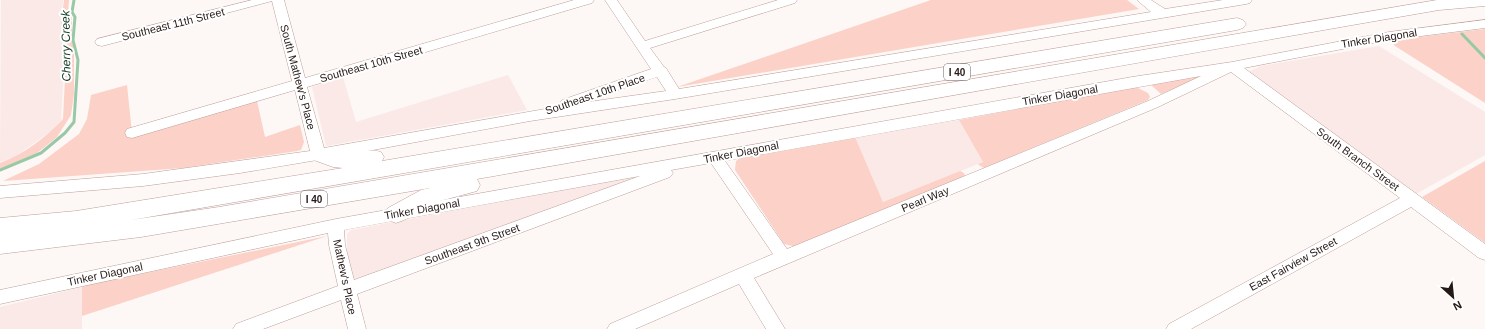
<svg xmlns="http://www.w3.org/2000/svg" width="1485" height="329" viewBox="0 0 1485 329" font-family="Helvetica,sans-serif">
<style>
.built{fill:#fae9e6}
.green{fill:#fbd1c8}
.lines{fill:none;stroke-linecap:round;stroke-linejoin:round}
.stream{stroke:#98c9a6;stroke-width:3}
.minor-casing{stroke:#bc9e98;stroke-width:1}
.highway-casing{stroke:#bc9e98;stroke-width:1}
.minor{fill:#fff;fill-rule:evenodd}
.highway{fill:#fff;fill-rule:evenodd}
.labels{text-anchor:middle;stroke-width:4;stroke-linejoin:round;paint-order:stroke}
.shield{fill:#fff;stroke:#665e5d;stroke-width:1}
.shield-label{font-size:10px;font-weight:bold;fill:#251917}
.street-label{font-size:11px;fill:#251917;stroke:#fff}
.water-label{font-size:12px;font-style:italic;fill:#113820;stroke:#fff}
</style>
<rect width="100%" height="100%" fill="#fdf7f5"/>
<path class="built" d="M1,0H63L61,26L65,25V35L66,38L61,120L50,132L14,157L0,162Z
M1379,46L1485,112V155L1416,194L1248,72L1261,66Z
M508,75L527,110L326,146L312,87L343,77L356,122Z
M959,120L983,162L883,202L855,137Z
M643,175L645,177L356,283L347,258V234L351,230Z
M82,287V329H0V307Z"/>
<path class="green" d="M64,0H69L68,12L72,18V40L74,51V94L71,115L57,137L37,153L0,169V163C24,154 45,138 63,119L67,38L66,25H61Z
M931,0H1127L1139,9L677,87Z
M1485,29V103L1395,46L1393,43L1394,40Z
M1208,74L1161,94L1150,84Z
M127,85L132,133L257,101L265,137L300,125L304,142L301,150L297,151L183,168L3,181L39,164L79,134L87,119L91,95Z
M1136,87L1148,93L1150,97L1148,100L984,168L979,165L978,164L983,162L959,120Z
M855,137L883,202L960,171L964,173L965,176L797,247L784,244L735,170L736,161L740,158Z
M1485,161V243L1422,197Z
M327,236L82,316V287L87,285Z"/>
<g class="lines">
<path class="stream" d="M1462,34L1485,58
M0,170L41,153L65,133L74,122L78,60L73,40L75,17L72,12L74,0"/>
<defs>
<path id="minor" d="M252,0H284L305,78L574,0H594L592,3L307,87L324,148L562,106L560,103L562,100L651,69L605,0H617L645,41L778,0H797L795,3L650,48L664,67L666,68L679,89L1151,12L1137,0H1151L1165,9L1223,0H1252L1250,3L1246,4L675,99L530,121L335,157L240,173L143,186L0,198V186L143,174L310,151L295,90L132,138L127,137L125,133L127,129L292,81L272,1L102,46L97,45L95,42L97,39ZM657,77L666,91L581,103Z
M1485,20V28L1389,40L1244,68L1485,244V260L1479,258L1411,207L1191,329H1166L1169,324L1400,198L1231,72L1158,107L754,278L785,329H766L739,284L635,329H607L610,324L773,254L711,163L671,170L673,173L670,177L357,294L366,329H348L341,300L263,329H233L236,324L338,286L329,245L328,233L0,304V290L336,219L1132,77L1232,62L1389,32ZM1201,76L1148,101L787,249L725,161ZM640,176L354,280L345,245L344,230Z"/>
<path id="highway" d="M1437,0H1485V6L1439,10L1358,24L477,179L480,185L477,191L436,202L404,220L396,223L388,220L385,214L388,208L421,190L430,188L141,237L0,254V218L76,211L343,168L333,167L311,159L308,154L311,149C322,145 330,151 341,152C355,154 368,148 381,152L384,157L382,161L1237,18L1243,20L1246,24L1243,28L1237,30L131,220L219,207Z"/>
</defs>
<use href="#minor" class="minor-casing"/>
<use href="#highway" class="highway-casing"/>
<use href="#minor" class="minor"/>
<use href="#highway" class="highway"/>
</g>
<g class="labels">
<g class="shield">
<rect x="944" y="64" width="26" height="16" rx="3"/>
<rect x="301" y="191" width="26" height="16" rx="3"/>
</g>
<g class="shield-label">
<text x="957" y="76">I 40</text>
<text x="314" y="203">I 40</text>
</g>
<g class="street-label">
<text transform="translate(173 24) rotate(-14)" y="4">Southeast 11th Street</text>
<text transform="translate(1379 38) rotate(-9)" y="4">Tinker Diagonal</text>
<text transform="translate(371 64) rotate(-16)" y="4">Southeast 10th Street</text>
<text transform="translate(298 77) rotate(75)" y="4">South Mathew's Place</text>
<text transform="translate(595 94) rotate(-19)" y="4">Southeast 10th Place</text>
<text transform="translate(1060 95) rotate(-10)" y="4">Tinker Diagonal</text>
<text transform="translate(741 152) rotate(-11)" y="4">Tinker Diagonal</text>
<text transform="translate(1358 159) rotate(36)" y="4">South Branch Street</text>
<text transform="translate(925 199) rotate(-22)" y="4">Pearl Way</text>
<text transform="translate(422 209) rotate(-10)" y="4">Tinker Diagonal</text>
<text transform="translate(472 244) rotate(-20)" y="4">Southeast 9th Street</text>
<text transform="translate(1293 264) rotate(-29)" y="4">East Fairview Street</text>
<text transform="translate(105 274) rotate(-12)" y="4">Tinker Diagonal</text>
<text transform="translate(345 277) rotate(78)" y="4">Mathew's Place</text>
</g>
<g class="water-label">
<text transform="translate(66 46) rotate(-91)" y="4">Cherry Creek</text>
</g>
</g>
<g transform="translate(1453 297) rotate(153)" stroke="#ffffff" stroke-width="3" paint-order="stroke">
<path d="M0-3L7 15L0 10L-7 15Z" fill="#251917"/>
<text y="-6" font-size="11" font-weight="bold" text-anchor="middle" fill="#251917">N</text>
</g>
</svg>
